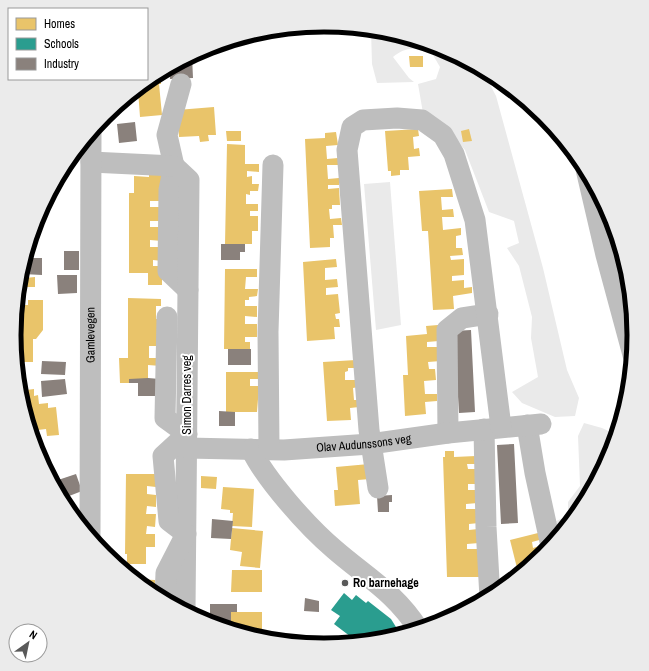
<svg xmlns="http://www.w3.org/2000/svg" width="649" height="671" viewBox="0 0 649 671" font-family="'Archivo Narrow',sans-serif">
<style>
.green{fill:#eaeaea}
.homes{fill:#e9c46a}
.schools{fill:#2a9d8f}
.industry{fill:#8a817c}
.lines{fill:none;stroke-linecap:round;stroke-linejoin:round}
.minor{stroke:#bebebe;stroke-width:21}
.poi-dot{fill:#595959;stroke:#fff;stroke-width:1.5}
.labels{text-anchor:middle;stroke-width:4;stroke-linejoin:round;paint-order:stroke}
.street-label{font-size:12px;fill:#000;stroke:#fff}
.poi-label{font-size:12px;font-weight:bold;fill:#000;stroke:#fff;text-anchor:start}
.rim{fill:none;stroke:#000;stroke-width:5}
</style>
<rect width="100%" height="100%" fill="#fff"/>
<path class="green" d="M371,30L385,31L444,49L482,69L496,96L543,268L567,370L579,398L575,416L555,417L522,403L512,392L538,377L531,338L532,317L519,266L507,248L519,243L514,221L489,212L465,150L441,123L423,113L418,84L436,79L440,67L430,50L428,53C415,46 404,48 393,57L409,78L414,82L377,83L372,64Z
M390,182L401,325L376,330L364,184Z
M584,423L602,428L617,435L612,452L608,453L609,459L583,508L559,537L556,521L568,516V502L580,486L578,436Z"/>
<path class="homes" d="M409,56H423V67H410Z
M161,73V84H159L162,115L140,117L138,90H136Z
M214,107L216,135H208L209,141L200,142L199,136L179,137L177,110Z
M418,129L419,136L413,137L414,149L419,148L420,156L408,157L409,170H400V175L391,176V171H388L385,131Z
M469,129L472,141L463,142L461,131Z
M226,131H241V141H227Z
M336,132L338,145L326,146L327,159L338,158L339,165H327L328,179L339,178V185H328V189L339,188L340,205H332V209H329L330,219L341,218L342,225H333L334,238H330V247L310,248L305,139L325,138V133Z
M227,144L245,145V164H259V172L247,171V177L252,176V184H259L258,191H250V195L246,194V204H258V211H250V216H258V231H252V244H225Z
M149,175H162V201H150V207H162V221H150V227H162V241L150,240V247H162V261L153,260V266H162V285H148V273H129V193H134V176L149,177Z
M452,189L453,197H441L442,210L453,209L454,217H442L443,230L461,228V235L456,236V248H462L463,255L450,256L451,260L464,259V275L452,276V281L464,280V288L472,287V293L453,296L454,309L433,310L428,231H422L419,191Z
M336,259L337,267L325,268V280L337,279L338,287L326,288V295L338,294L340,313L335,314L336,319H339L340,327H334L335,339L307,341L303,262Z
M225,269H257V277H246L245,289H258L257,296L249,297V300H245V306H257V317L245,316V324H257V337H245V342H250V349H224Z
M35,277V287H26L25,278Z
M128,298L161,299V306H156V319H161V346H149V358H161V366L148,365V380L129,379V383H120L119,358H128Z
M28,300H43V330L36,339H33V362H22V356H16L14,335L15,322H18V305H28Z
M438,325L439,341L427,342V347H440L441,361L428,362L429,369H435L436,380L424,381L425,394H437V401L425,402L426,414L405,416L403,375H408L406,336L427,334L426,326Z
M356,360L357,368H348V371L345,372V380H358V387L353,388L354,400H359V407L350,408L351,420L327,421L323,362Z
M226,372H259V379H250V386H259L257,412H226Z
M34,389V396L38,395L39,404L48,403V408L56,407L59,435L47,436L46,429L30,431L19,391Z
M445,451H454V457L476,456V464H467L468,469H476L477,484H468V490H475L478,503L466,504V509H477L479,523L469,524V530L478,529L479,543L467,544V549H479L482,577H447L443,457H445Z
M369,464L370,479L358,480L360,504L335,506L334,490H338L336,467Z
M126,474H156V487L147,486V494L156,495V507L147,506L146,514H156L155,527L147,526L146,534H155V547H146V564H127V554H125Z
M201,476L217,477L216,489L201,488Z
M223,487L254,489L252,527L232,526L233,513H230V510L221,509Z
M232,528L263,531L260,568L240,566L242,552L230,550Z
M542,532L543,539L532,542L533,548L545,544L547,552L519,576L510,540Z
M232,570H262V592H231Z
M134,579L155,580V591H149Z
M231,612H262V634H244L230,630Z"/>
<path class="schools" d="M344,593L352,600L356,595L366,603L368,601L391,619L401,635L385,640L359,643L334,624L340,616L331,610Z"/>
<path class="industry" d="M192,56L193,78L170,79L169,68Z
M135,122L137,141L119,143L117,124Z
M221,244H245V252H240V260H221Z
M64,251H79V270H64Z
M25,258H42V275L23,274Z
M57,275H77V293L58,294Z
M471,330L475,412L459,413L454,331Z
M228,349H251V365H228Z
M42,361L66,362L65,375L41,374Z
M148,378L160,379V396H138V383H129V379Z
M65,379L67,394L42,397L41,381Z
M219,411L235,412V426H219Z
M514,444L518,523L501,524L497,445Z
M76,474L82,491L64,498L58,480Z
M392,495V502H389V512H378L377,496Z
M212,519L233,521L231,539L211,538Z
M305,598L319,601V612L304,611Z
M210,604H237V612H231V627H220L210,623Z"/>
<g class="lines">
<g class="minor">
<path d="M181,84L167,135L174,166L169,190L168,271L188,290"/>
<path d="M91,162L174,166L189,180L185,611"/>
<path d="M586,169L606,255L633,355"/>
<path d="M527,425L535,473L551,546"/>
<path d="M484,429L486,527L490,598"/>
<path d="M448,433L447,330L462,318L488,314"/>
<path id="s1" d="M187,448L284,450L370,444L448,433L541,424"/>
<path d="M251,449C265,479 308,527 334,549C366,577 395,592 419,630"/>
<path d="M269,449L268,332L273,165"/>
<path d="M378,488L369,430L347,150L352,127L363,120L397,118L422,120L443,135L454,154L475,220L501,427"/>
<path id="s2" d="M90,536L91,133"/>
<path d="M165,600L166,573L186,534L169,521L163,456L187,434L165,418L167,317"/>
</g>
</g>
<circle class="poi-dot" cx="345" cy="583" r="4"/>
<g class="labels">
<g class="street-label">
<text dy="4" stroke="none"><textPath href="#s2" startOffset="201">Gamlevegen</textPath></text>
<text transform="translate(187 395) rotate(-90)" y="4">Simon Darres veg</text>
<text dy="4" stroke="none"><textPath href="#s1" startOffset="177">Olav Audunssons veg</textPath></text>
</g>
<g class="poi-label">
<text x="353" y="587">Ro barnehage</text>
</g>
</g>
<path d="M0 0H649V671H0ZM21 335a303 303 0 1 1 606 0a303 303 0 1 1-606 0Z" fill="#ebebeb" fill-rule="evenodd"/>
<path class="rim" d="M21 335a303 303 0 1 1 606 0a303 303 0 1 1-606 0Z"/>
<rect x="8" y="8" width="140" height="72" fill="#ffffff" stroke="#999999"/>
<rect x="16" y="18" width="20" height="12" fill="#e9c46a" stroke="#999999"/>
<text x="44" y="28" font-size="12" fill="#000000">Homes</text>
<rect x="16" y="38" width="20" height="12" fill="#2a9d8f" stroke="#999999"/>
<text x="44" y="48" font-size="12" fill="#000000">Schools</text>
<rect x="16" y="58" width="20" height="12" fill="#8a817c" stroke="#999999"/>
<text x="44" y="68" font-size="12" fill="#000000">Industry</text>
<g transform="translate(28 643) rotate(33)"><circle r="19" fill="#ffffff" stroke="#999999"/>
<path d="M0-3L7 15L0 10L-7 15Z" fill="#595959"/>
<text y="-6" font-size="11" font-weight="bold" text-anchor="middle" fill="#000000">N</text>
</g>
</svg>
